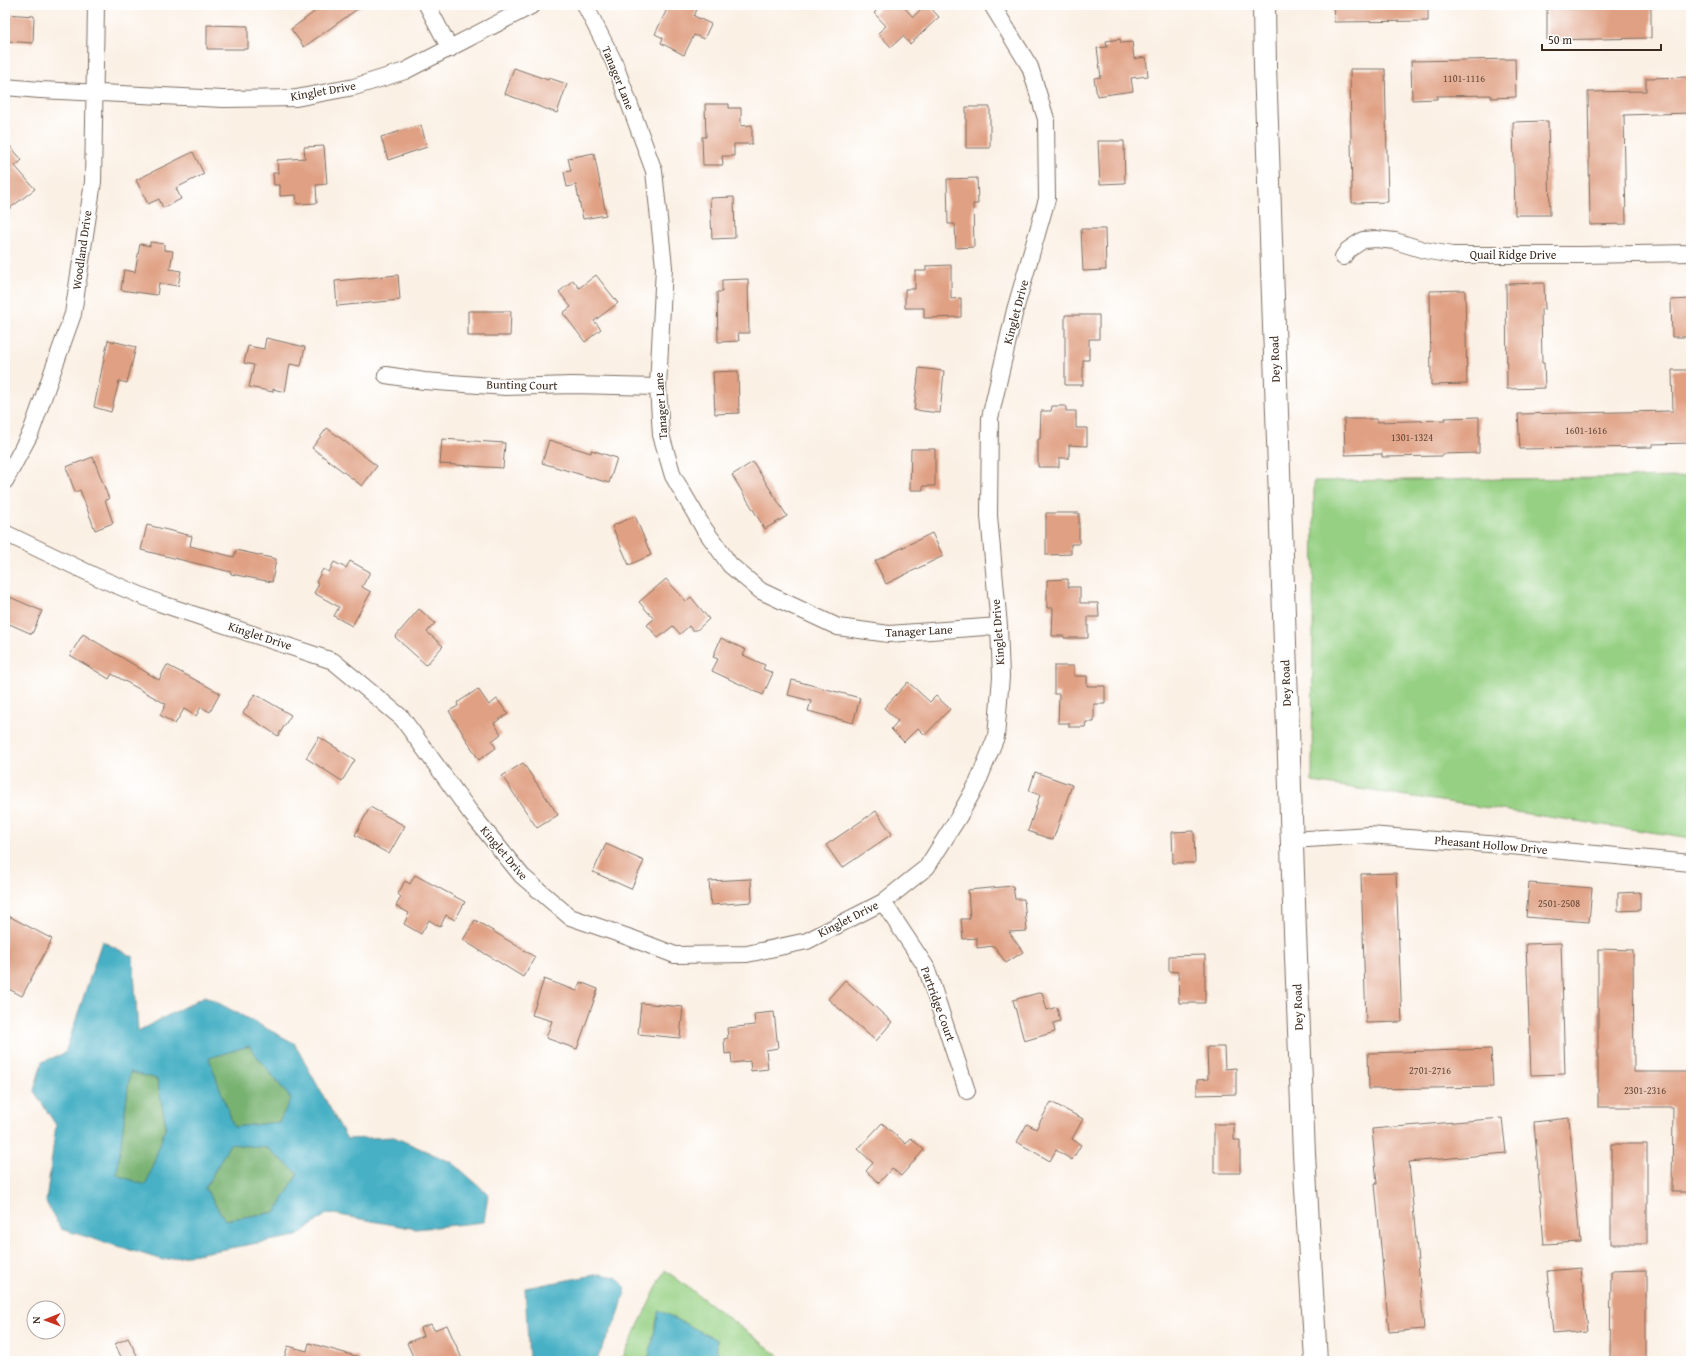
<svg xmlns="http://www.w3.org/2000/svg" width="1696" height="1366" viewBox="0 0 1696 1366" font-family="'Gentium Book Plus',serif">
<style>
.green{fill:#96d083;stroke:#687d50}
.forest{fill:#78b271;stroke:#5a6e48}
.water{fill:#46b0c5;stroke:#406d72;fill-rule:evenodd}
.building{fill:#e0a083}
.lines{fill:none;stroke-linecap:round;stroke-linejoin:round}
.minor-casing{stroke:#7e6f63;stroke-width:18}
.secondary-casing{stroke:#7e6f63;stroke-width:24}
.minor{stroke:#fff;stroke-width:16}
.secondary{stroke:#fff;stroke-width:22}
.labels{text-anchor:middle;stroke-width:3;stroke-linejoin:round;paint-order:stroke}
.number-label{font-size:10px;fill:#644837}
.street-label{font-size:12px;fill:#3b2a1e;stroke:#fff}
</style>
<rect width="100%" height="100%" fill="#fff"/>
<filter id="ink" filterUnits="userSpaceOnUse"><feTurbulence type="fractalNoise" baseFrequency=".025" numOctaves="2"/><feDisplacementMap in="SourceGraphic" scale="8" xChannelSelector="R" yChannelSelector="G"/><feConvolveMatrix kernelMatrix="1 2 1 2 8 2 1 2 1" color-interpolation-filters="sRGB"/></filter>
<filter id="wash" filterUnits="userSpaceOnUse"><feTurbulence type="fractalNoise" baseFrequency=".012" numOctaves="4" result="noise"/><feDisplacementMap in="SourceGraphic" scale="16" xChannelSelector="R" yChannelSelector="G"/><feGaussianBlur stdDeviation="0.9" result="paint"/><feColorMatrix in="noise" values="0 0 0 0 0 0 0 0 0 0 0 0 0 0 0 0 0 1.4 0 .05"/><feComposite in="paint" operator="in"/></filter>
<g filter="url(#wash)">
<rect width="100%" height="100%" fill="#fbf0e4"/>
<path class="green" d="M1691,477V838L1312,782L1314,481Z
M665,1270L786,1361H621Z"/>
<path class="forest" d="M249,1046L291,1099L279,1122L234,1127L208,1058Z
M130,1072L157,1079L166,1126L146,1186L117,1175Z
M230,1143L267,1148L298,1173L276,1212L225,1220L205,1188Z"/>
<path class="water" d="M102,941L133,957L138,1031L205,996L294,1043L347,1139L394,1137L453,1163L488,1194L484,1222L416,1229L328,1213L297,1236L163,1260L61,1229L46,1202L56,1125L34,1091L42,1062L65,1053ZM249,1046L291,1099L279,1122L234,1127L209,1058ZM130,1072L157,1079L166,1126L146,1185L117,1175ZM230,1144L267,1148L298,1173L276,1212L225,1220L205,1188Z
M600,1274L616,1277L626,1288L618,1316L596,1361H529L525,1288Z
M659,1310L717,1340V1361H648Z"/>
<g id="blocks">
<path class="building" d="M324,5H363L304,47L291,29Z
M669,5H699L694,16L711,24L704,39L694,35L684,55L661,43L663,38L655,34Z
M883,5H902L913,17L925,5H928L939,17L910,44L903,36L891,47L878,33L886,26L874,13Z
M1333,5H1428V21L1334,22Z
M1547,5H1651V38L1547,40Z
M5,14L34,16L33,43L5,41Z
M207,25L248,26V49H207Z
M1120,39L1121,43L1132,42L1134,59L1146,57L1148,76L1131,78L1133,91L1097,96L1094,78L1101,77L1097,48L1107,47L1106,41Z
M1515,59L1516,97L1491,98V95L1437,96V99L1412,100L1411,61Z
M514,68L548,80L549,78L567,84L557,113L505,94Z
M1350,69H1385L1388,202L1352,203Z
M1691,77V113L1624,115L1626,224L1590,225L1588,92L1646,91V78Z
M705,104H729V108H741V126L752,125V144H734V156H722L723,165H703L702,137H706Z
M966,107H990V148H966Z
M1548,121L1550,215H1515L1513,122Z
M421,125L427,147L388,160L381,137Z
M5,140L22,160L15,166L35,189L5,212Z
M1098,141H1124L1125,183L1100,184Z
M324,146L327,184L316,185L317,203L297,204L296,195L280,196V185H274L273,173H278L277,160L305,158L304,147Z
M193,152L204,174L176,188L181,199L163,208L159,199L148,204L136,180Z
M594,153L606,215L583,219L576,185L567,187L564,172L571,171L568,158Z
M977,178L978,204H973L974,247L956,248L955,224H948L947,179Z
M734,197L735,238L712,239L710,198Z
M1081,229H1105L1106,270L1083,271Z
M150,242L164,244V250L173,251L170,269L181,271L178,286L159,283L157,295L121,290L124,270L135,272L140,244L150,246Z
M951,265V299L961,298V317L924,318V308H905V289H915V271H926V266Z
M398,275L400,300L337,306L335,281Z
M596,275L618,303L594,321L601,329L585,342L563,313L571,307L559,292L573,280L579,288Z
M748,279L749,333H738L739,341L718,342L717,292H722V280Z
M1544,283L1545,309H1541L1542,363H1544L1545,388L1507,389L1506,284Z
M1465,290L1467,384L1431,385L1430,291Z
M1691,299V337H1672L1671,300Z
M468,311H511L510,336H468Z
M1065,315H1099V339H1089V360H1083V385H1065Z
M266,338L305,347L301,366L290,364L285,392L273,389V392L249,387L254,365L244,363L248,346L264,349Z
M108,340L136,347L127,383L119,381L111,412L94,407Z
M919,368L944,371L940,413L914,410Z
M1672,370H1691V443L1652,444V447L1520,449L1518,414L1673,411Z
M738,371L739,413L715,414L713,372Z
M1052,406H1066V411H1076V428H1087V446L1069,445V458H1059V467H1038V439H1040L1041,411H1051Z
M1479,417V453L1442,454V456L1382,457V454L1345,455L1344,419H1377V422L1445,420V418Z
M327,428L377,466L362,486L312,448Z
M442,439L505,443L503,468L440,464Z
M549,440L591,453V450L617,458L609,483L542,463Z
M911,449H935V486H923V490H910Z
M93,457L109,499L105,500L113,523L95,530L80,490L75,492L66,467Z
M753,462L787,516L765,529L732,475Z
M1046,513H1079V544H1071V554L1046,555Z
M635,516L651,555L629,565L612,526Z
M147,525L192,536L190,546L234,557L236,550L276,559L272,582L231,574V572L141,550Z
M932,533L943,556L886,584L875,561Z
M350,561L370,572L362,587L371,592L352,626L334,616L339,607L314,593L319,584L316,582L323,569L329,572L334,562L346,568Z
M666,579L686,601L691,597L709,619L697,630H692L689,626L680,634L673,626L658,638L647,625L654,619L639,602Z
M1068,579V587H1080V603H1098L1099,617H1088V638H1064V636H1052L1053,608H1047V580Z
M5,595L42,611L32,634L5,622Z
M419,609L435,623L427,632L443,646L426,665L395,637Z
M83,634L159,680L167,665L220,693L210,712L201,707L196,716L184,709L175,724L160,715L166,704L112,674L109,679L70,655Z
M721,638L746,650L743,655L765,665L763,669L773,673L763,695L712,671L718,659L713,657Z
M1054,666H1074V676H1087V686H1105V704H1094V722H1086L1085,727H1069V723H1058L1059,694H1054Z
M792,680L860,698L853,723L808,711L811,701L788,695Z
M908,682L930,702L936,696L950,709L925,735L918,728L904,742L891,729L898,721L884,708Z
M478,689L489,705L497,699L508,714L494,723L501,734L492,741L496,748L479,760L449,711L458,706L457,703Z
M255,694L291,715L278,736L243,713Z
M319,737L355,760L342,781L306,758Z
M523,763L558,815L537,828L502,776Z
M1035,772L1072,785L1053,840L1028,831L1040,795L1029,791Z
M370,807L405,826L389,854L355,835Z
M876,811L892,834L842,868L826,845Z
M1194,831L1195,863H1173L1172,832Z
M606,844L644,861L631,889L593,872Z
M1396,873L1402,1022L1366,1023L1361,874Z
M415,875L465,902L455,920L446,915L440,927L429,920L421,934L404,924L409,913L396,906L401,897L398,894L405,881L410,884Z
M751,879L752,902L711,905L709,881Z
M1529,883L1592,888L1589,922L1526,917Z
M1013,886L1015,899H1024L1027,931L1009,932L1023,952L1006,963L994,946L977,948V938L963,939L961,919H970L968,890Z
M1640,892V910L1618,911V893Z
M5,914L52,939L22,996L5,987Z
M475,920L535,957L523,977L463,940Z
M1561,943L1565,1074L1531,1075L1526,944Z
M1598,949L1633,950L1634,1072H1691V1192H1672L1673,1107H1598Z
M1205,955V1003H1179L1178,972L1169,971V956Z
M544,979L577,991L580,982L598,989L577,1049L546,1038L552,1021L532,1015Z
M845,980L892,1022L876,1041L828,999Z
M1042,992L1047,1010L1057,1007L1060,1021L1053,1023L1055,1032L1024,1041L1013,1000Z
M641,1003L683,1007L680,1038L638,1034Z
M774,1012L778,1048L766,1050L768,1069L751,1071L750,1061L732,1063L731,1053L725,1054L724,1039L728,1038L727,1028L755,1025L754,1014Z
M1207,1047H1224L1225,1069L1236,1068V1094L1197,1095V1080L1208,1079Z
M1491,1049L1493,1087L1369,1089L1368,1053Z
M1051,1102L1083,1119L1072,1139L1081,1145L1072,1160L1056,1150L1050,1161L1017,1142L1027,1124L1036,1129Z
M1502,1118L1506,1153L1409,1162L1424,1329L1389,1332L1375,1184H1377L1372,1129Z
M1569,1118L1580,1242L1544,1244L1534,1122Z
M882,1123L906,1144L911,1138L924,1150L901,1176L892,1168L879,1183L866,1171L873,1163L858,1149Z
M1214,1124H1234V1140H1240V1173H1214Z
M1611,1144H1647V1244H1611Z
M1581,1268L1587,1331L1553,1334L1547,1271Z
M1646,1270V1361H1610L1611,1271Z
M431,1324L434,1330L447,1325L463,1361H415L407,1343L423,1336L420,1328Z
M128,1338L140,1361H123L115,1344Z
M309,1343L359,1357L358,1361H283L288,1346L307,1351Z"/>
</g>
</g>
<g filter="url(#ink)">
<use href="#blocks" fill-opacity="0" stroke="#7e6f63" stroke-width="1"/>
<g class="lines">
<defs>
<path id="minor" d="M427,5L450,49
M585,5L614,62L654,171L664,267L658,387L661,435L673,476L703,527L730,565L761,591L838,627L889,634L999,626
M5,87L40,90L223,99L296,98L354,87L405,71L533,5
M1343,257L1348,250L1363,240L1376,239L1395,241L1424,250L1452,255H1582L1691,253
M386,375L424,381L506,387L572,385L658,387
M5,481L31,432L73,314L93,182L96,5
M5,533L97,577L159,603L333,661L402,718L470,812L522,876L570,917L631,938L675,955L747,954L807,941L883,902L927,867L958,818L977,784L996,737L1001,677L999,626L989,516L990,418L1015,310L1047,199L1046,119L1030,67L992,5
M1292,840L1369,835L1488,844L1691,863
M883,902L926,967L967,1091"/>
<path id="secondary" d="M1264,5L1265,66L1295,932L1304,1154L1316,1361"/>
</defs>
<use href="#minor" class="minor-casing"/>
<use href="#secondary" class="secondary-casing"/>
<use href="#minor" class="minor"/>
<use href="#secondary" class="secondary"/>
</g>
</g>
<g class="labels">
<g class="number-label">
<text x="1464" y="82">1101-1116</text>
<text x="1586" y="434">1601-1616</text>
<text x="1412" y="441">1301-1324</text>
<text x="1559" y="907">2501-2508</text>
<text x="1430" y="1074">2701-2716</text>
<text x="1645" y="1094">2301-2316</text>
</g>
<g class="street-label">
<text transform="translate(618 78) rotate(68)" y="4">Tanager Lane</text>
<text transform="translate(323 91) rotate(-10)" y="4">Kinglet Drive</text>
<text transform="translate(82 250) rotate(-82)" y="4">Woodland Drive</text>
<text x="1513" y="259">Quail Ridge Drive</text>
<text transform="translate(1016 312) rotate(-75)" y="4">Kinglet Drive</text>
<text transform="translate(1275 359) rotate(-92)" y="4">Dey Road</text>
<text transform="translate(522 385) rotate(1)" y="4">Bunting Court</text>
<text transform="translate(661 406) rotate(-94)" y="4">Tanager Lane</text>
<text transform="translate(919 631) rotate(-3)" y="4">Tanager Lane</text>
<text transform="translate(998 632) rotate(-94)" y="4">Kinglet Drive</text>
<text transform="translate(260 636) rotate(18)" y="4">Kinglet Drive</text>
<text transform="translate(1286 683) rotate(-92)" y="4">Dey Road</text>
<text transform="translate(1491 845) rotate(5)" y="4">Pheasant Hollow Drive</text>
<text transform="translate(504 853) rotate(50)" y="4">Kinglet Drive</text>
<text transform="translate(848 919) rotate(-27)" y="4">Kinglet Drive</text>
<text transform="translate(938 1004) rotate(70)" y="4">Partridge Court</text>
<text transform="translate(1298 1007) rotate(-92)" y="4">Dey Road</text>
</g>
</g>
<rect width="1696" height="1366" fill="none" stroke="#fff" stroke-width="20"/>
<g transform="translate(46 1320) rotate(269)"><circle r="19" fill="#ffffff" stroke="#b1aaa5"/>
<path d="M0-3L7 15L0 10L-7 15Z" fill="#c8321e"/>
<text y="-6" font-size="11" font-weight="bold" text-anchor="middle" fill="#3b2a1e">N</text>
</g>
<path d="M1542 44v6h119v-6" fill="none" stroke="#3b2a1e" stroke-width="2"/>
<text x="1548" y="44" font-size="12" fill="#3b2a1e" stroke="#ffffff" stroke-width="3" paint-order="stroke">50 m</text>
</svg>
